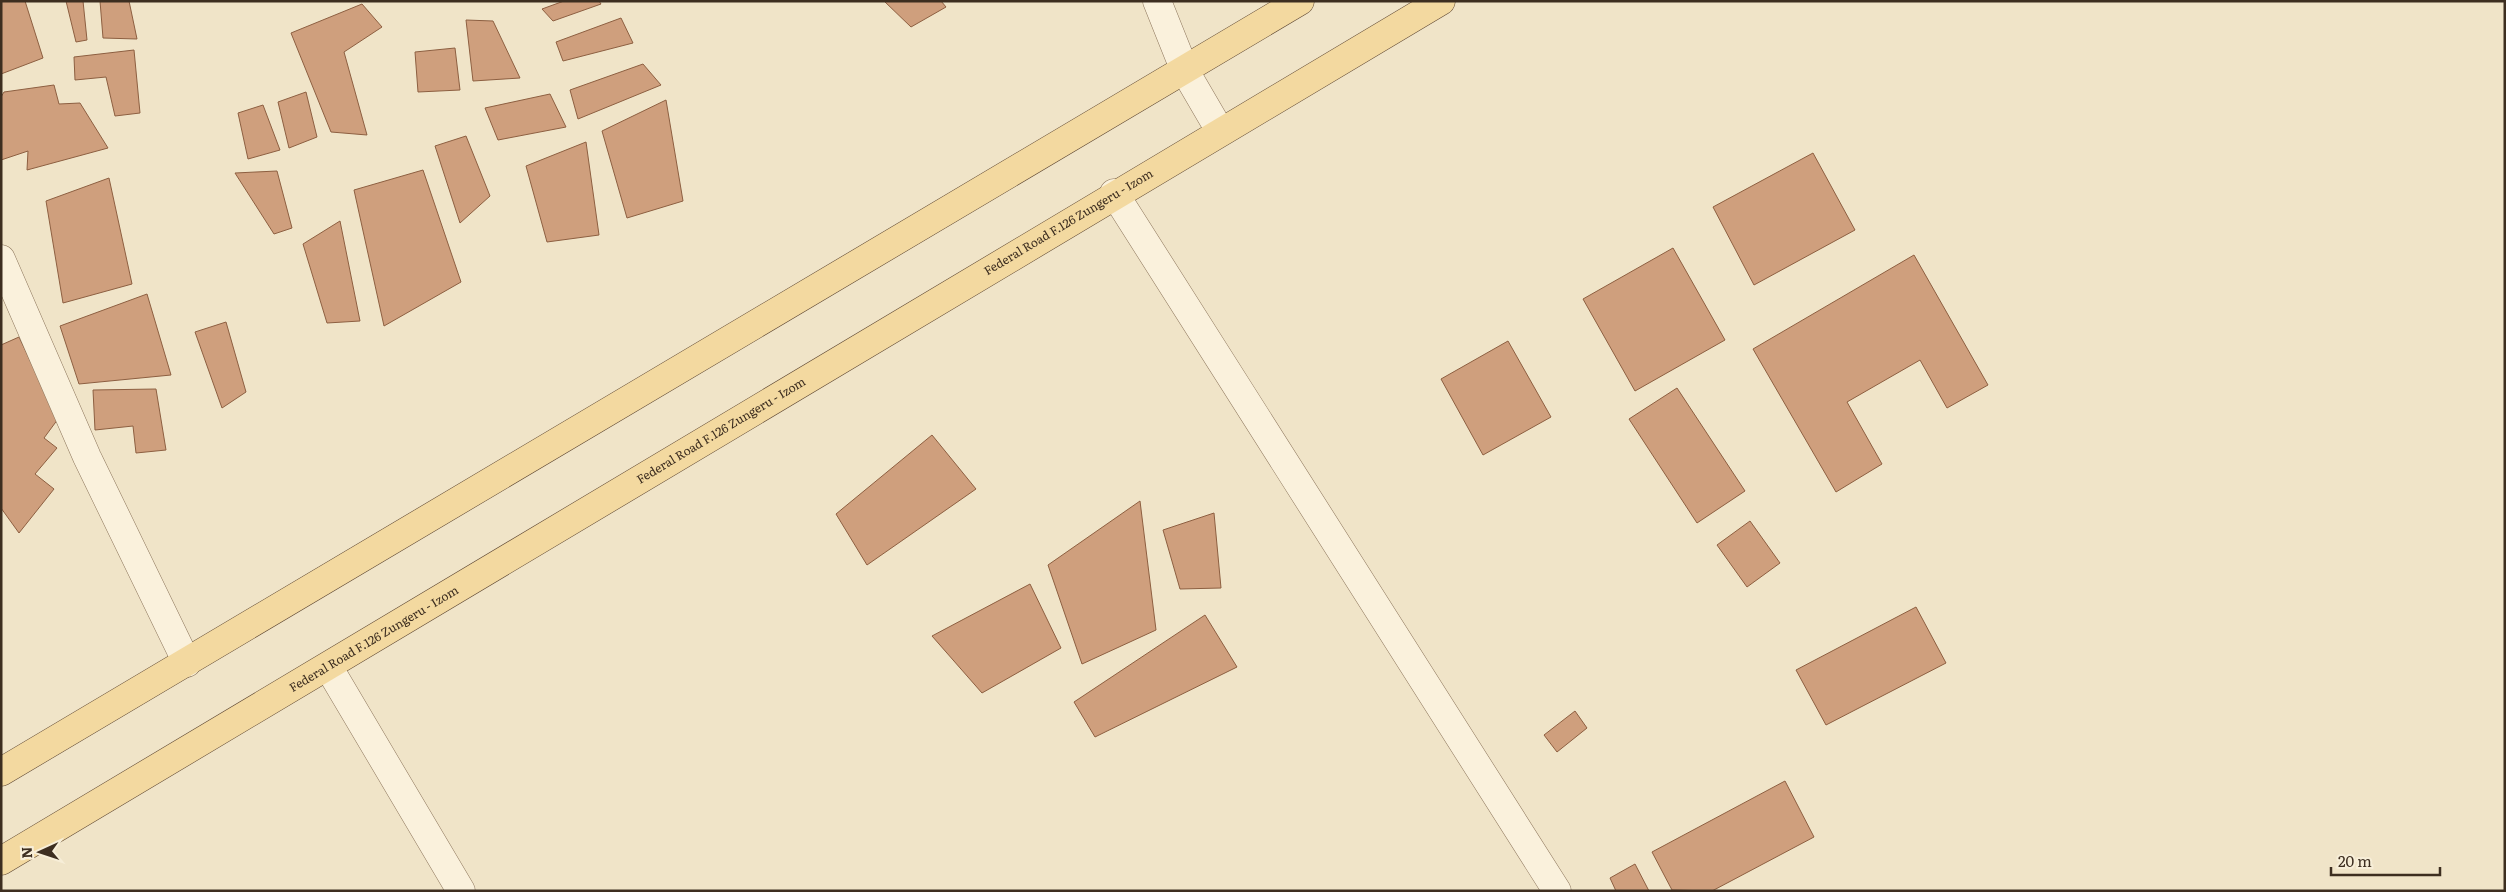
<svg xmlns="http://www.w3.org/2000/svg" width="2506" height="892" viewBox="0 0 2506 892" font-family="Literata,serif">
<style>
.building{fill:#cf9f7d;stroke:#8d5f41}
.lines{fill:none;stroke-linecap:round;stroke-linejoin:round}
.minor-casing{stroke:#8d765c;stroke-width:29}
.primary-casing{stroke:#5b4430;stroke-width:29}
.minor{stroke:#faf1dc;stroke-width:28}
.primary{stroke:#f3d9a0;stroke-width:28}
.labels{text-anchor:middle;stroke-width:4.5;stroke-linejoin:round;paint-order:stroke}
.street-label{font-size:12px;fill:#3d2e20;stroke:#f7eed8}
</style>
<rect width="100%" height="100%" fill="#f0e4c8"/>
<path class="building" d="M1,1H25L43,58L1,74Z
M66,1H83L87,40L76,42Z
M100,1H129L137,39L103,38Z
M564,1H599L601,4L553,21L542,9Z
M884,1H941L946,7L911,27Z
M362,4L382,27L344,52L367,135L331,132L291,33Z
M621,18L633,43L563,61L556,42Z
M466,20L493,21L520,78L473,81Z
M455,48L460,90L418,92L415,52Z
M134,50L140,113L115,116L106,77L75,80L74,57Z
M643,64L661,85L578,119L570,90Z
M54,85L59,104L80,103L108,148L27,170L28,151L1,160V97L4,92Z
M306,92L317,137L289,148L278,102Z
M550,94L566,127L498,140L485,108Z
M666,100L683,201L627,218L602,131Z
M263,105L280,150L248,159L238,113Z
M466,136L490,196L460,223L435,146Z
M586,142L599,235L547,242L526,166Z
M1813,153L1855,230L1754,285L1713,207Z
M423,170L461,282L384,326L354,190Z
M277,171L292,228L274,234L235,173Z
M109,178L132,284L63,303L46,201Z
M340,221L360,321L327,323L303,244Z
M1673,248L1725,340L1635,391L1583,299Z
M1914,255L1988,385L1947,408L1920,360L1847,402L1882,464L1836,492L1753,349Z
M147,294L171,375L79,384L60,326Z
M226,322L246,392L222,408L195,332Z
M19,337L58,419L44,438L57,448L35,474L54,489L19,533L1,508V345Z
M1508,341L1551,417L1483,455L1441,379Z
M1677,388L1745,491L1697,523L1629,419Z
M156,389L166,450L136,453L133,426L95,430L93,390Z
M932,435L976,489L867,565L836,514Z
M1140,501L1156,630L1082,664L1048,565Z
M1214,513L1221,588L1180,589L1163,530Z
M1750,521L1780,563L1747,587L1717,545Z
M1030,584L1061,648L982,693L932,636Z
M1916,607L1946,663L1826,725L1796,670Z
M1205,615L1237,667L1095,737L1074,702Z
M1575,711L1587,728L1557,752L1544,735Z
M1785,781L1814,837L1712,891L1672,890L1652,852Z
M1635,864L1649,891H1616L1610,878Z"/>
<g class="lines">
<defs>
<path id="minor" d="M1157,1L1185,71L1220,131
M1114,193L1557,891
M1,259L87,457L187,663
M329,668L461,891"/>
<g id="primary">
<path d="M1,772L1300,1"/>
<path id="s1" d="M1,861C482,577 959,285 1441,1"/>
</g>
</defs>
<use href="#minor" class="minor-casing"/>
<use href="#primary" class="primary-casing"/>
<use href="#minor" class="minor"/>
<use href="#primary" class="primary"/>
</g>
<g class="labels">
<g class="street-label">
<text dy="4" stroke="none"><textPath href="#s1" startOffset="1244">Federal Road F.126 Zungeru - Izom</textPath></text>
<text dy="4" stroke="none"><textPath href="#s1" startOffset="839">Federal Road F.126 Zungeru - Izom</textPath></text>
<text dy="4" stroke="none"><textPath href="#s1" startOffset="434">Federal Road F.126 Zungeru - Izom</textPath></text>
</g>
</g>
<rect width="2506" height="892" fill="none" stroke="#3d2e20" stroke-width="5"/>
<g transform="translate(40 852) rotate(267)" stroke="#f7eed8" stroke-width="4" paint-order="stroke">
<path d="M0-4L9 19L0 12L-9 19Z" fill="#3d2e20"/>
<text y="-8" font-size="14" font-weight="bold" text-anchor="middle" fill="#3d2e20">N</text>
</g>
<path d="M2331 867v8h109v-8" fill="none" stroke="#3d2e20" stroke-width="2.5"/>
<text x="2338" y="867" font-size="15" fill="#3d2e20" stroke="#f7eed8" stroke-width="4" paint-order="stroke">20 m</text>
</svg>
